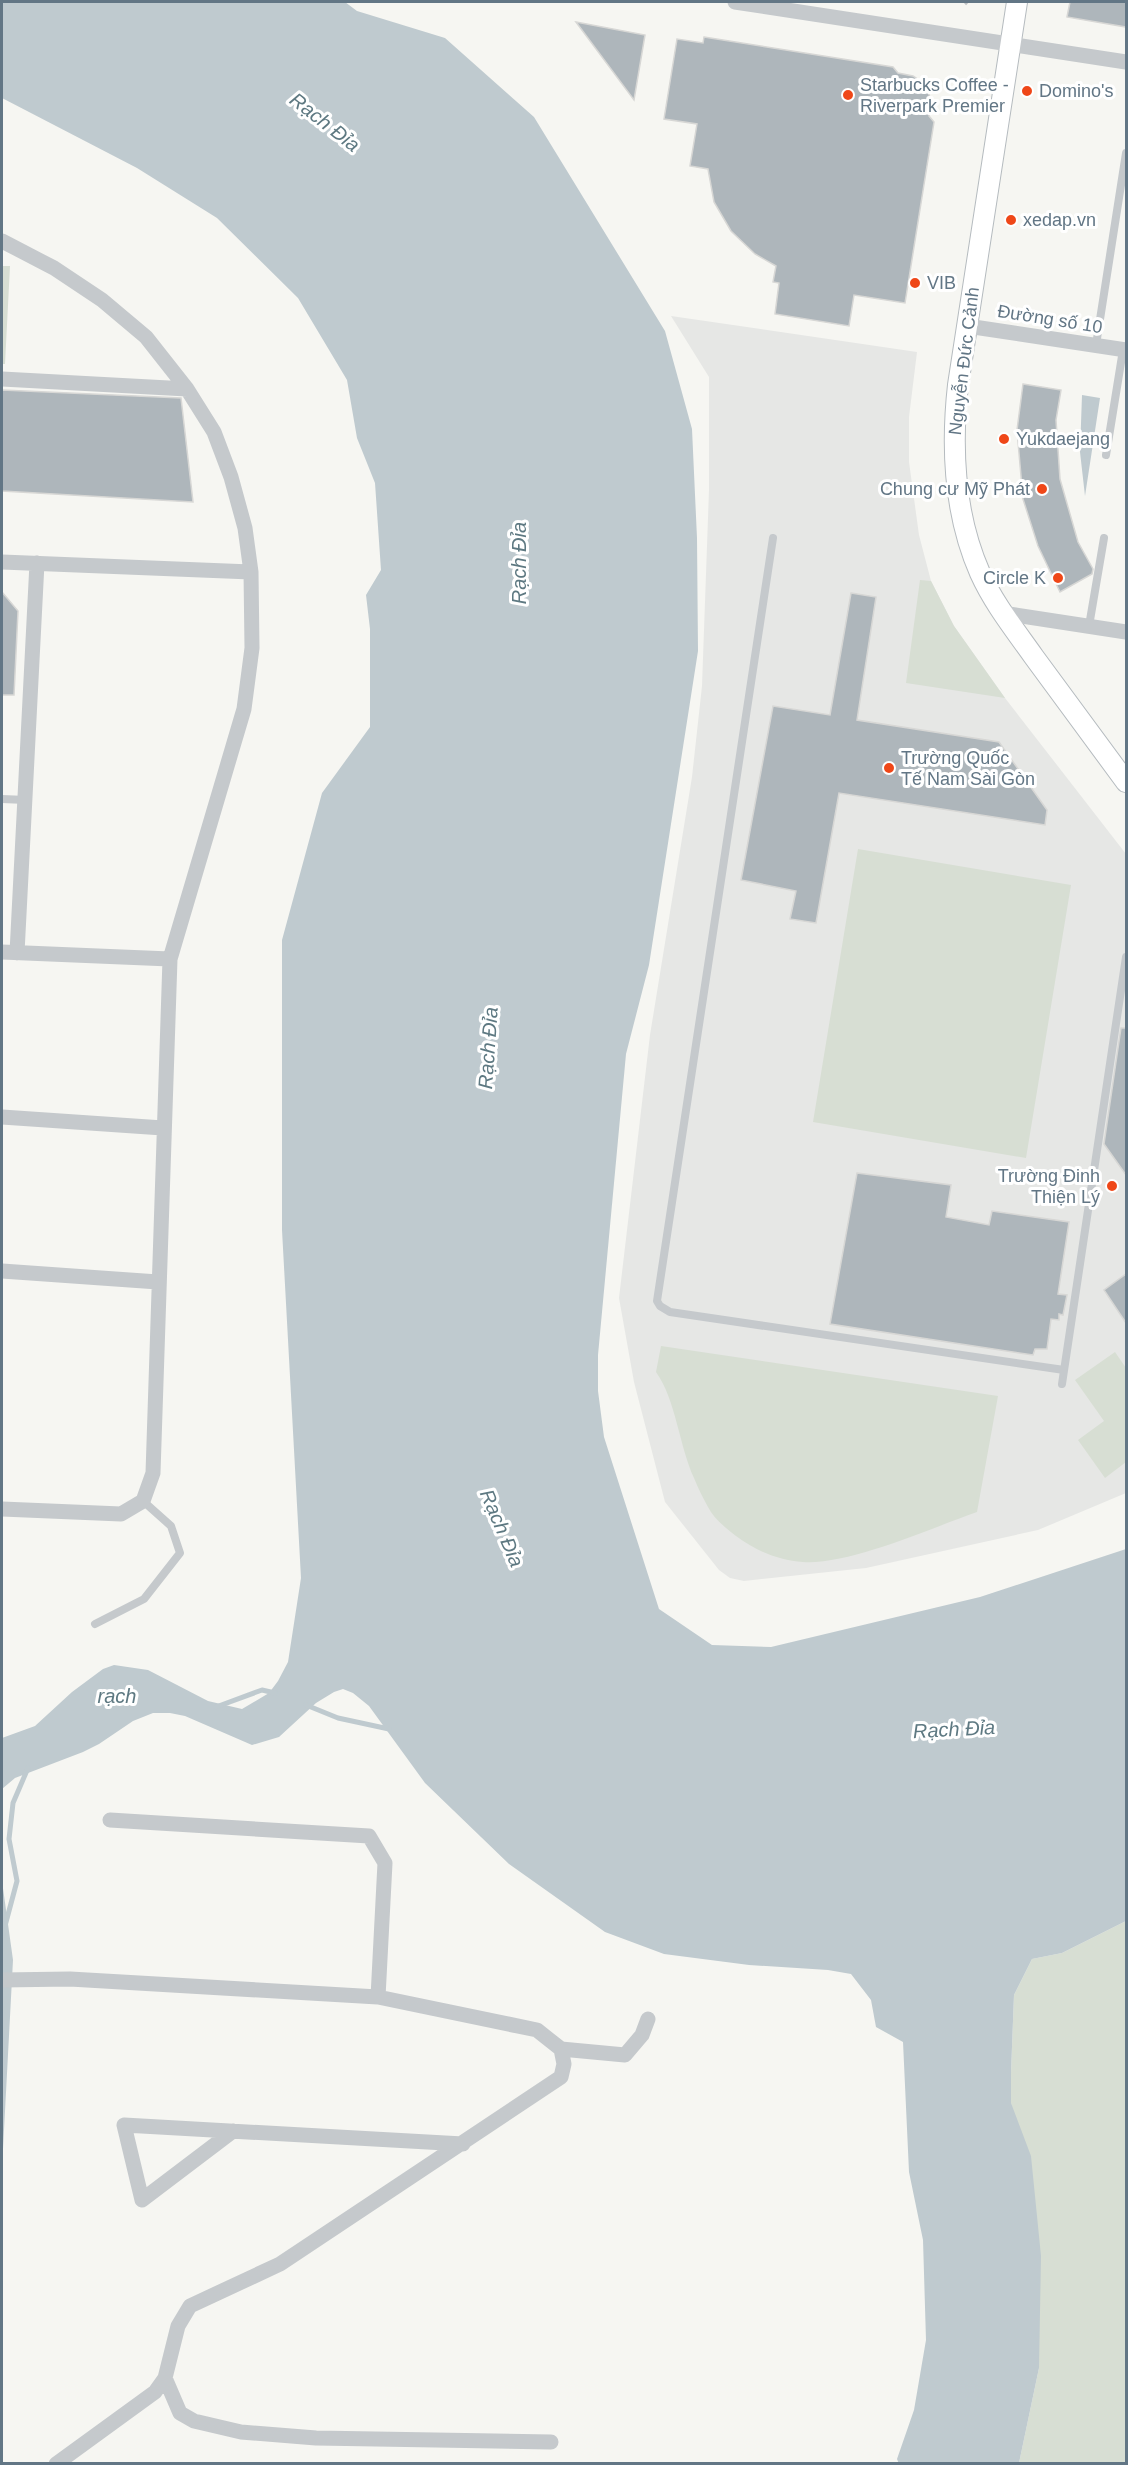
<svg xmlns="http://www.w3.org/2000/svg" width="1128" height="2465" viewBox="0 0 1128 2465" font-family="Helvetica,sans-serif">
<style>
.built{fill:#e6e7e5}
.green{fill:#d7ded3}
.water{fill:#bfcacf}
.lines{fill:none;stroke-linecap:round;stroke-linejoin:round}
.stream{stroke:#bfcacf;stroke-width:5}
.building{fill:#aeb6bb;stroke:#d7d7d5;stroke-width:1.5}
.secondary-casing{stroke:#b5bbbf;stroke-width:22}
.path{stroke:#bec1c3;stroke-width:3;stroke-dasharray:3 3;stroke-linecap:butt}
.lane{stroke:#c5c9cc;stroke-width:8}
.street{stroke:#c5c9cc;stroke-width:15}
.secondary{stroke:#fff;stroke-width:20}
.poi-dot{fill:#ef4718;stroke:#fff;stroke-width:2}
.labels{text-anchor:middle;stroke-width:6;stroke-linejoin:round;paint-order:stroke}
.poi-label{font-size:18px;fill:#627685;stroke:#fff;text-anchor:start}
.street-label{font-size:18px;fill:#627685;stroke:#fff}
.water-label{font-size:20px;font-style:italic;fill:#5e7982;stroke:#fff}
</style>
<rect width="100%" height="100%" fill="#f6f6f2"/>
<path class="built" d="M671,316L917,352L909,417V462L919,535L931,581L954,626L1005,698L1126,854V1493L1038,1530L866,1568L744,1581L730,1578L719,1570L665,1502L634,1382L619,1298L650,1035L692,777L702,686L709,490V377Z"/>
<path class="green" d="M2,266H10L5,364H2Z
M920,580L931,581L954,626L1005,698L906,683Z
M858,849L1071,885L1026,1158L813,1122Z
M661,1346L998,1396L977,1512C931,1528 850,1565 803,1562C778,1560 756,1551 736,1536C726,1528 714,1519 708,1507C703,1498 698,1488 694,1478C679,1445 676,1400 656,1372Z
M1115,1352L1126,1368V1462L1105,1478L1078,1440L1104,1421L1075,1380Z
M1126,1921V2463H1019L1039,2368L1011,2103V2073L1014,1995L1032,1959L1062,1953Z"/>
<path class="water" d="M2,2H345L357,11L445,38L534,117L665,331L692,429L697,538L698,651L649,965L626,1054L598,1355V1391L604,1437L659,1609L712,1645L771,1647L980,1597L1126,1549V1921L1062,1953L1032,1959L1014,1995L1011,2073V2103L1031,2156L1041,2256L1039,2368L1019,2463L899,2464L897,2459L914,2410L926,2340L923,2240L909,2172L903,2042L876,2027L871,2000L851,1974L828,1970L749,1965L664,1954L605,1932L509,1864L425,1783L369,1706L353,1693L343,1689L334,1692L316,1703L279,1737L252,1745L185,1716L170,1713H153L133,1721L99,1744L83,1752L15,1778L2,1789V1738L35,1726L72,1692L103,1669L114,1665L148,1670L208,1701L242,1709L269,1693L278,1681L288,1662L301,1578L282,1230V940L322,793L370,727V629L366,595L381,570L375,483L357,438L347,380L298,298L217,218L137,168L2,98Z
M1082,395L1100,398L1085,496L1080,452Z
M2,1881L13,1960L2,2168Z"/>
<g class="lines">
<path class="stream" d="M306,1705L338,1718L389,1729
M216,1707L262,1690L275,1693
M2,1937L17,1881L9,1839L13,1803L28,1768"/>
</g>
<path class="building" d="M1070,2H1126V27L1067,17Z
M576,22L645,35L634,100Z
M704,37L893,67L898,73L913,76L925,84L931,100L929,116L934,122L905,303L854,295L849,326L775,314L779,283L773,282L776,266L755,254L731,231L714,202L708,169L690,166L697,124L664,119L677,39L703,43Z
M1023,384L1061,390L1056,420L1060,479L1078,542L1093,569L1092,574L1060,592L1038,546L1023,499L1017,430Z
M2,390L181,398L193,502L2,491Z
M2,592L18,611L14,695H2Z
M851,593L876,597L857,720L999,742L1047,810L1045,825L839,793L816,923L790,919L796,891L741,880L773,706L830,715Z
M1121,1028H1126V1175L1104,1144Z
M857,1173L951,1185L946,1217L989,1225L992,1211L1069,1222L1058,1294L1067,1295L1063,1315L1059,1314V1320L1051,1319L1047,1349H1035L1033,1355L830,1324Z
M1126,1274V1323L1104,1290Z"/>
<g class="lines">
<defs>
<path id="secondary" d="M1017,2L958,385C951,448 954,514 980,573C994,604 1015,630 1034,657C1065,699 1096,741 1126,782"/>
</defs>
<use href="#secondary" class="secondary-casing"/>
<path class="path" d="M965,2L969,6"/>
<path class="lane" d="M1096,345L1126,153
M1106,455L1123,350
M773,538L657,1301L660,1306L670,1312L1064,1370
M1089,626L1104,538
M2,799L26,800
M1062,1384L1126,957
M95,1624L144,1599L180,1553L171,1526L143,1501"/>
<path class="street" d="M735,2L1126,62
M2,241L54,268L102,300L146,337L187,389L214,432L231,477L245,528L251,572L252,648L244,709L170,959L153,1473L143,1501L121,1514L2,1509
M967,326L1126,350
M2,379L187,389
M2,562L251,572
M1002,613L1126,632
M2,952L170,959
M17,953L37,563
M2,1117L163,1128
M2,1271L158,1282
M110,1820L369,1836L385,1863L378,1997
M2,1980L70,1979L378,1997L537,2030L561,2049L625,2055L642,2035L648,2019
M233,2131L142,2200L124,2125L463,2144
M165,2378L180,2413L194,2421L241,2432L316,2438L551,2442
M56,2464L155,2392L165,2378L178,2326L190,2306L280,2264L561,2077L564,2064L561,2049"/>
<use href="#secondary" class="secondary"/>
</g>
<g class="poi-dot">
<circle cx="1027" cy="91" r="6"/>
<circle cx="848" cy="95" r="6"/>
<circle cx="1011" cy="220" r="6"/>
<circle cx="915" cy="283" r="6"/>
<circle cx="1004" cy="439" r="6"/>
<circle cx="1042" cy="489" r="6"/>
<circle cx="1058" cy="578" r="6"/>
<circle cx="889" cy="768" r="6"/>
<circle cx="1112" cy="1186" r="6"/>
</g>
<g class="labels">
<g class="poi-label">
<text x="860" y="91">Starbucks Coffee -<tspan x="860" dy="21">Riverpark Premier</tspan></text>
<text x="1039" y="97">Domino's</text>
<text x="1023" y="226">xedap.vn</text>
<text x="927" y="289">VIB</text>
<text x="1016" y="445">Yukdaejang</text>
<text x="1030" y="495" text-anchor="end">Chung cư Mỹ Phát</text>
<text x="1046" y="584" text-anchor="end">Circle K</text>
<text x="901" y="764">Trường Quốc<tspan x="901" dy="21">Tế Nam Sài Gòn</tspan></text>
<text x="1100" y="1182" text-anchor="end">Trường Đinh<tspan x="1100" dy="21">Thiện Lý</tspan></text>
</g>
<g class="street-label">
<text transform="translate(1050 319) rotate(9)" y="6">Đường số 10</text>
<text transform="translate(964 361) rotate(-83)" y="6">Nguyễn Đức Cảnh</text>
</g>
<g class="water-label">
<text transform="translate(325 122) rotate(38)" y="7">Rạch Đỉa</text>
<text transform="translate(519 563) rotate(-90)" y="7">Rạch Đỉa</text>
<text transform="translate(488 1048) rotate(-86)" y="7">Rạch Đỉa</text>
<text transform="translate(502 1528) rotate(67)" y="7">Rạch Đỉa</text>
<text x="117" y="1703">rạch</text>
<text transform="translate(954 1729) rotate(-3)" y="7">Rạch Đỉa</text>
</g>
</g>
<rect width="1128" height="2465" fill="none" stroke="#627685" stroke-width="6"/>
</svg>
